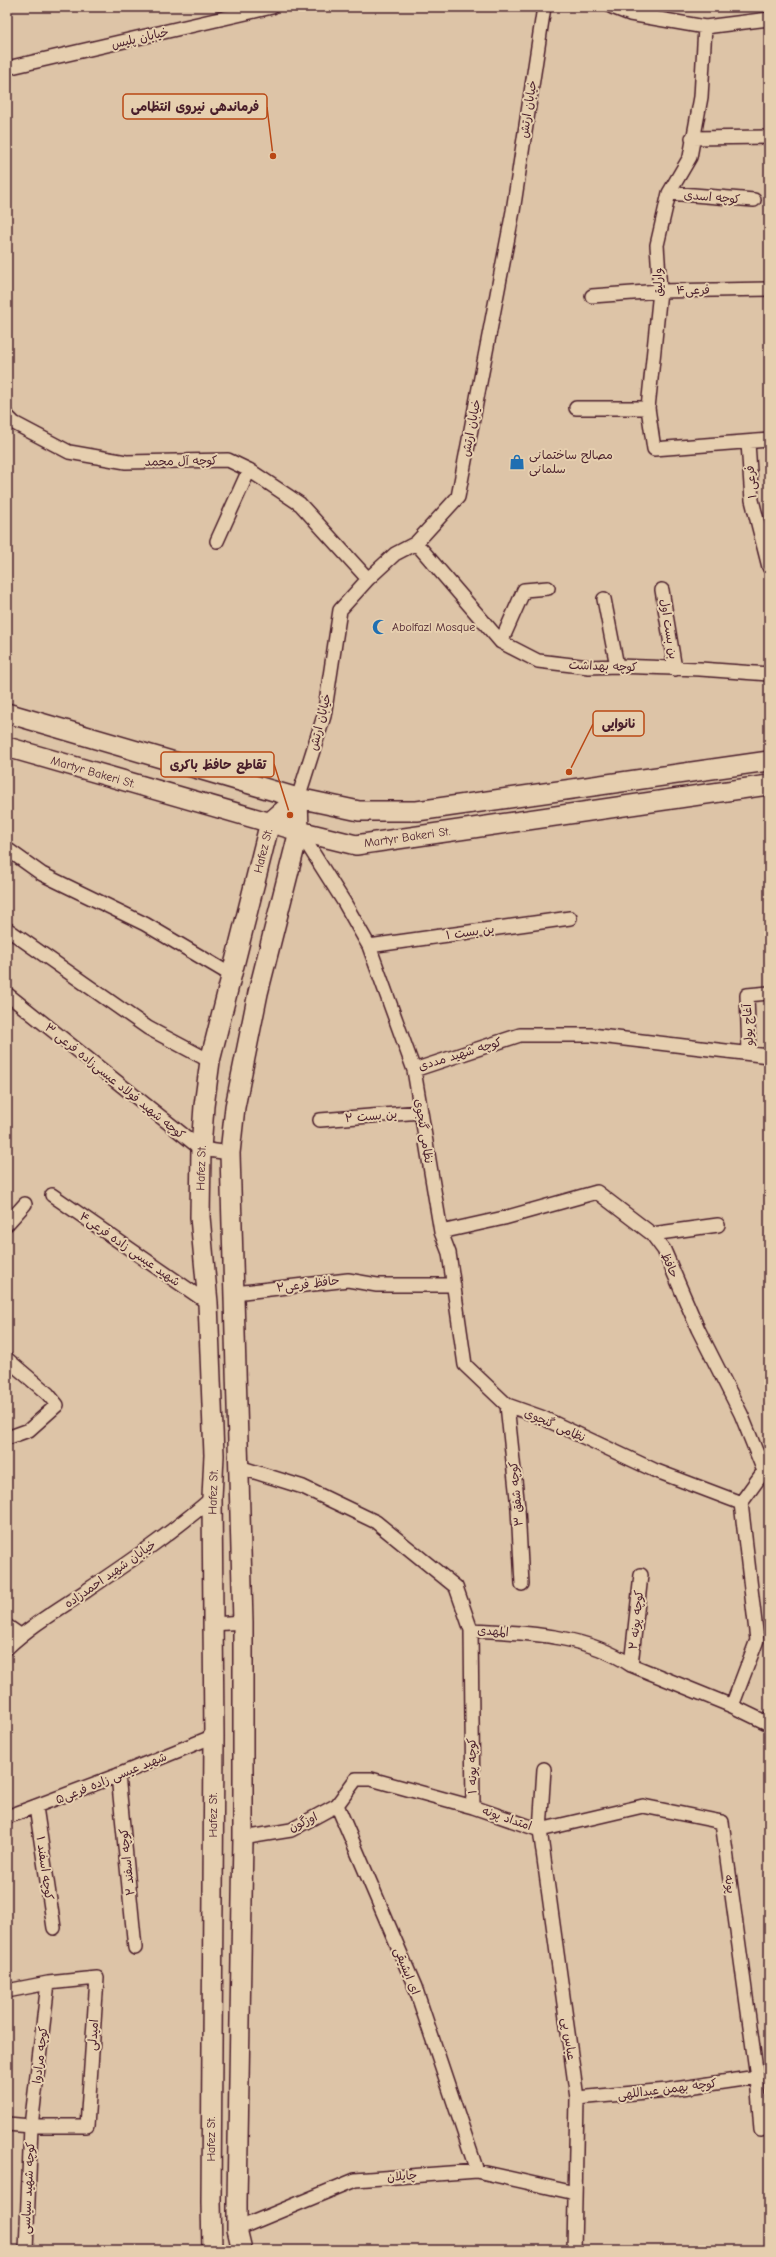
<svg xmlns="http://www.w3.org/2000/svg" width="776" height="2257" viewBox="0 0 776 2257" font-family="'Comic Neue','Playpen Sans Arabic',sans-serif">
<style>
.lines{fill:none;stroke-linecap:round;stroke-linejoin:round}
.minor-casing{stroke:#4a1f2b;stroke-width:16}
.secondary-casing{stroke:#4a1f2b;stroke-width:22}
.minor{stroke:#e6cfaf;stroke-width:13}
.secondary{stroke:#e6cfaf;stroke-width:19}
.labels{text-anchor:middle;stroke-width:4;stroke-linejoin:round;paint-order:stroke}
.street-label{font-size:12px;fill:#4a1f2b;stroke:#e6cfaf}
.poi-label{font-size:12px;fill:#4a1f2b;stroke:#e6cfaf;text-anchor:start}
.leader{fill:none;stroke:#b94815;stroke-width:1.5}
.callout-dot{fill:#b94815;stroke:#e6cfaf;stroke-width:1.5}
.callout{fill:#e6cfaf;stroke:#b94815;stroke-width:1.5}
.callout-label{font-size:13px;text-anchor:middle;font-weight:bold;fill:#4a1f2b}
</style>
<rect width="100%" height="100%" fill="#ddc4a7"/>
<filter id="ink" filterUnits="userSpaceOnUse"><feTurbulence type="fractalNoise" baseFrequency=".025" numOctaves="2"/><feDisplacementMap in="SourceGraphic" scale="8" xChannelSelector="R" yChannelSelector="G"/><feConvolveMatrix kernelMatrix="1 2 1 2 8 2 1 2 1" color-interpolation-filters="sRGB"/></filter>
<g filter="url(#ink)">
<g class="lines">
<defs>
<path id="minor" d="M612,7L630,14L705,27L769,19
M705,27L701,97L690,157L669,193L657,245L660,291L648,408L654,449L769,440
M7,68L272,7
M692,138L769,137
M669,193L754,200
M592,296L660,291L769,289
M576,408H648
M7,416L14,423L69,452L126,462L228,460L249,470L300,504L368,579
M748,443L752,500L769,567
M217,541L249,470
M416,543L501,642L538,661L589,667L617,666L700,669L769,674
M662,590L675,669
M604,599L617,666
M501,642L524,590L548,588
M298,798L324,716L340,610L368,579L395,554L416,543L458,497L513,211L544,7
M299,831L344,902L369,946L414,1070L520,1035H591L769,1056
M7,849L42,874L145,924L233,976
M7,929L148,1028L210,1061
M369,946L570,918
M7,994L201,1149L230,1153
M749,1053L747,995L769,993
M414,1070L441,1232L449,1253L465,1365L507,1405L541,1417L654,1470L741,1503L757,1640L732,1706
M320,1120L421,1112
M52,1195L208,1303
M7,1224L25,1204
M441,1232L504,1218L597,1192L652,1234L664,1250L698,1329L741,1414L764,1471L741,1503
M652,1234L718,1225
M235,1293L348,1280L377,1285H454
M7,1359L48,1394L57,1405L29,1430L7,1438
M507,1405L518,1508L522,1584
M239,1467L303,1487L376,1522L456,1587L471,1630L473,1807L371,1779H356L337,1805L415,1987L477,2171
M213,1624L243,1622
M7,1626L20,1635
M471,1630C525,1633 585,1634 631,1665L732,1706L769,1724
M7,1648C30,1626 59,1609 86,1591C129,1562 173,1532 212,1498
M631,1665L641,1575
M544,1769L540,1830L577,2098L574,2250
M118,1775L135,1948
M36,1807L54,1928
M473,1807L540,1830
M7,1817L118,1775L214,1736
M540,1830L643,1806L722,1822L757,2077L761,2130
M243,1838L291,1830L337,1805
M7,1991L48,1983L97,1978L87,2126H31L7,2124
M577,2098L668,2090L757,2077
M237,2229L355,2180L477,2171L575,2193
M26,2250L31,2126L48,1983"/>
<path id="secondary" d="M7,713L298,798L359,811H417L769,761
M7,747L299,831L356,845L769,785
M212,2250L211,2202L214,1736L212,1498L214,1455L208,1303L200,1217L201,1149L204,1106L210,1061L270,822L298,798
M242,2250L237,2229V2202L243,1838V1622L230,1153L235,1107L258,993L299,831L298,798"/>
</defs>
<use href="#minor" class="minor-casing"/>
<use href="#secondary" class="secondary-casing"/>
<use href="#minor" class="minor"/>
<use href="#secondary" class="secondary"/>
</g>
</g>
<defs>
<symbol id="shop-bare" viewBox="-9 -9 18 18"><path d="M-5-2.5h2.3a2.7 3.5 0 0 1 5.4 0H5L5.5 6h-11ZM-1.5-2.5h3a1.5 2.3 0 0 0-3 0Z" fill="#1f6fb2" stroke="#e6cfaf" stroke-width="2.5" paint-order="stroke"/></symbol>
<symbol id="mosque-bare" viewBox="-9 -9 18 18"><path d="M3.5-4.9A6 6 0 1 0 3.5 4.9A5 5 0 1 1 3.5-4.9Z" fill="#1f6fb2" stroke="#e6cfaf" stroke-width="2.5" paint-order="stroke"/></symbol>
</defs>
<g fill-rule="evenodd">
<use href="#shop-bare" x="506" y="451" width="22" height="22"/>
<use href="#mosque-bare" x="369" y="616" width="22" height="22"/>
</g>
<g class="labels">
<g class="street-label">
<text transform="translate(140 38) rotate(-13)" y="4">خیابان پلیس</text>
<text transform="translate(528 109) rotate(-81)" y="4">خیابان ارتش</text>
<text transform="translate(712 197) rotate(5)" y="4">کوچه اسدی</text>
<text transform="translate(658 282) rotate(-92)" y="4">وارلیق</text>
<text transform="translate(693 290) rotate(-1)" y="4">فرعی۴</text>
<text transform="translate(471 428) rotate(-79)" y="4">خیابان ارتش</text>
<text transform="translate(181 461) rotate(-1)" y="4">کوچه آل محمد</text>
<text transform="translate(751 482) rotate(-95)" y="4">فرعی ۱</text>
<text transform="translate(669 629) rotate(81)" y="4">بن بست اول</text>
<text transform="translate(603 666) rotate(2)" y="4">کوچه بهداشت</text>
<text transform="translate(320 722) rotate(-76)" y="4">خیابان ارتش</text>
<text transform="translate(93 772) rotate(16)" y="4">Martyr Bakeri St.</text>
<text transform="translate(407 837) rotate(-8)" y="4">Martyr Bakeri St.</text>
<text transform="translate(263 851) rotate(-76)" y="4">Hafez St.</text>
<text transform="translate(470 932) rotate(-8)" y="4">بن بست ۱</text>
<text transform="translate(748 1025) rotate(-93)" y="4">آغاج یولو</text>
<text transform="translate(460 1054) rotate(-17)" y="4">کوچه شهید مددی</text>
<text transform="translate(115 1081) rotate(39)" y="4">کوچه شهید فولاد عیسی‌زاده فرعی ۳</text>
<text transform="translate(371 1116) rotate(-5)" y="4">بن بست ۲</text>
<text transform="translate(424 1131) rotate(81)" y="4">نظامی گنجوی</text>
<text transform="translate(201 1168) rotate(-88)" y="4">Hafez St.</text>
<text transform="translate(130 1249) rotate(35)" y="4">شهید عیسی زاده فرعی۴</text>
<text transform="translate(670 1265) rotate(66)" y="4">حافظ</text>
<text transform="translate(308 1284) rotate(-7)" y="4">حافظ فرعی۲</text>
<text transform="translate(555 1425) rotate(24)" y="4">نظامی گنجوی</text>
<text transform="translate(213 1492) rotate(-88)" y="4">Hafez St.</text>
<text transform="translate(516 1494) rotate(-95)" y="4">کوچه شفق ۳</text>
<text transform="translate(110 1574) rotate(-35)" y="4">خیابان شهید احمدزاده</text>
<text transform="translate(636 1620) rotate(-84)" y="4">کوچه پونه ۲</text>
<text transform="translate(493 1631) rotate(4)" y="4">المهدی</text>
<text transform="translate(472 1766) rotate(-91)" y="4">کوچه پونه ۱</text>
<text transform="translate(111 1778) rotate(-22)" y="4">شهید عیسی زاده فرعی۵</text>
<text transform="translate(213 1815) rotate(-90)" y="4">Hafez St.</text>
<text transform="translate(507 1818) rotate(19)" y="4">امتداد پونه</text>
<text transform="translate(303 1822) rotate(-24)" y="4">اوزگون</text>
<text transform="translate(127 1862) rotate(-96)" y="4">کوچه اسفند ۲</text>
<text transform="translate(45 1868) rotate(82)" y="4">کوچه اسفند ۱</text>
<text transform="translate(730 1884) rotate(82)" y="4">پونه</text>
<text transform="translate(407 1971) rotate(68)" y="4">ای ایشیقی</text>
<text transform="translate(93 2035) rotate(-86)" y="4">امیدلی</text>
<text transform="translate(569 2039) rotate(82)" y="4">عباس پی</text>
<text transform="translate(40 2055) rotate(-83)" y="4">کوچه مرادوا</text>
<text transform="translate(667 2089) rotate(-7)" y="4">کوچه بهمن عبداللهی</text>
<text transform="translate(211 2139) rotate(-90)" y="4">Hafez St.</text>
<text transform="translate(402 2176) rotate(-4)" y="4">چایلان</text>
<text transform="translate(28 2188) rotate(-87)" y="4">کوچه شهید سیاسی</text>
</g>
<g class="poi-label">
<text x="529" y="459">مصالح ساختمانی<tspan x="529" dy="14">سلمانی</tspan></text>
<text x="392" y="631">Abolfazl Mosque</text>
</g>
</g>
<path class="leader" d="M273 156L267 107M569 772L593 724M290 815L274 764"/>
<g class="callout-dot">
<circle cx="273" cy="156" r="4"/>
<circle cx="569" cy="772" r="4"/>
<circle cx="290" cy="815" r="4"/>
</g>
<g class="callout">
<rect x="123" y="94" width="144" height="25" rx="4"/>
<rect x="593" y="711" width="51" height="25" rx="4"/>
<rect x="161" y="752" width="113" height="25" rx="4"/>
</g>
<g class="callout-label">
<text x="195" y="111">فرماندهی نیروی انتظامی</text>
<text x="619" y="728">نانوایی</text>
<text x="218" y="769">تقاطع حافظ باکری</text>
</g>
<rect width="776" height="2257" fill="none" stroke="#e6cfaf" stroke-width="24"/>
<rect x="12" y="12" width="752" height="2233" fill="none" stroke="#4a1f2b" stroke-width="1.5" filter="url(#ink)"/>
</svg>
